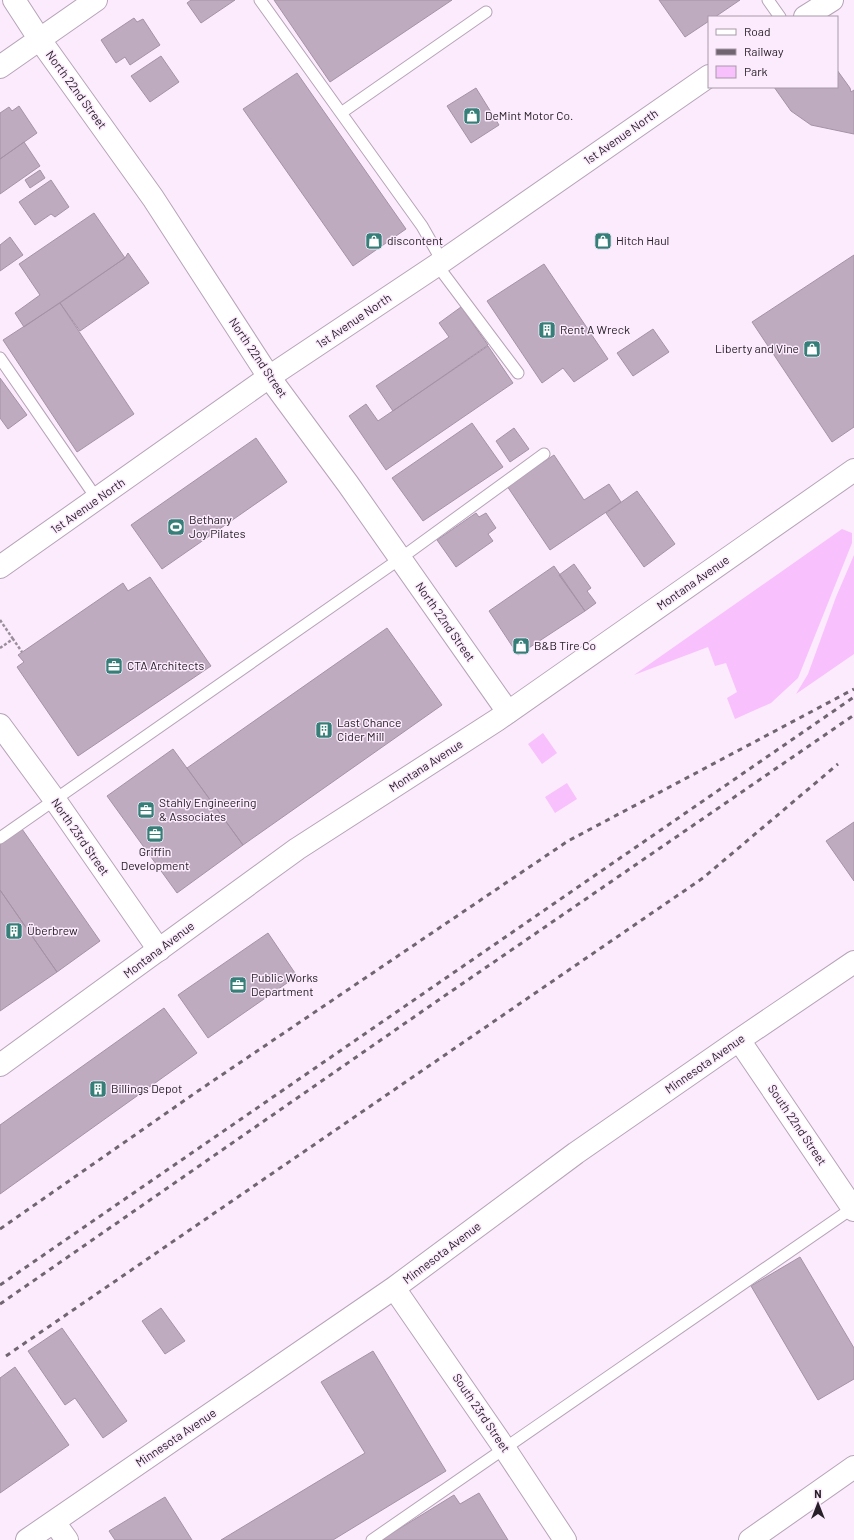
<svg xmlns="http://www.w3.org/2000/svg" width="854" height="1540" viewBox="0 0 854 1540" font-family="Barlow,sans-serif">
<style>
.green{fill:#f8c0fc}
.building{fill:#bfabc0;stroke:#a592a6}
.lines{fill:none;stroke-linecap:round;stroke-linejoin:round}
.lane-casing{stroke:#b7a3b8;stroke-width:13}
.street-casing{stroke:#b7a3b8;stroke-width:24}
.secondary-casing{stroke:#b7a3b8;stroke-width:24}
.path{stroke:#9b8e9b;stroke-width:2.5;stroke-dasharray:3 2;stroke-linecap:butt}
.lane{stroke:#fff;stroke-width:11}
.street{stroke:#fff;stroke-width:22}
.secondary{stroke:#fff;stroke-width:22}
.rail{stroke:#706570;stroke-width:3;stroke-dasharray:5 5;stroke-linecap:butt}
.labels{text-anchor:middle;stroke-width:3;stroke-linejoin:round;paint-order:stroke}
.street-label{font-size:12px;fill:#282028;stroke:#fcebfd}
.poi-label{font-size:12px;fill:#282028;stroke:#fcebfd;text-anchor:start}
</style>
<rect width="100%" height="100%" fill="#fcebfd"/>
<path class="green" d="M842,529L852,533V543L798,678L771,703L735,719L727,698L737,692L726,663L715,666L708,647L634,675Z
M854,555V654L796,694L808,674L836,597Z
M543,733L557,753L542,764L528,744Z
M567,783L577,799L555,813L545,797Z"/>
<path class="building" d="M191,0H235L201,23L187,3Z
M274,0H452L330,82Z
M659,0H740L715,17H709V21L685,37Z
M134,18L137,22L143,19L160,45L130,65L125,57L116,63L101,40Z
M161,56L179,82L150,102L131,76Z
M837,70L850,88L851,92L854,90V134L811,125L791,111L774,87H837Z
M297,73L406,229L353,266L243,109Z
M476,88L499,125L471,143L447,106Z
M19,106L37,133L0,159V113L9,107L12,111Z
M24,142L40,166L0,194V159Z
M40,170L45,178L30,188L25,180Z
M51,180L69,207L55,217L51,214L35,225L19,202Z
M94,213L125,258L24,327L15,313L40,295L19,264Z
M10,237L23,255L0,271V245Z
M128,253L149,283L80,331L60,303L125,258Z
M854,255V427L832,442L752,322Z
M544,264L608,359L574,382L563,368L542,383L487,301Z
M60,303L134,414L77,452L3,340Z
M461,307L488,345L393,411L376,386L449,337L439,323Z
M653,329L669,352L633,376L617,353Z
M488,346L513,383L386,470L349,416L366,404L378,421Z
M0,378L27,415L8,429L0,418Z
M472,423L503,467L423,521L392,478Z
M514,428L529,449L510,462L496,441Z
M256,438L287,482L162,569L131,525Z
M554,455L584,500L609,484L621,502L550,550L507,486Z
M637,491L675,544L644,567L606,513Z
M476,513L479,517L486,513L496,528L488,534L493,541L456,567L437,540Z
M574,564L591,588L587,591L596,603L585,611L559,575Z
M554,566L585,611L518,655L489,611Z
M150,577L211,666L78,756L17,667L24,662L18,655L123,583L128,591Z
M387,628L442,705L243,845L187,768Z
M173,749L243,845L177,893L107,796Z
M854,822V881L826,841Z
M22,829L100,941L57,972L0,890V844Z
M0,890L57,972L0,1011Z
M268,933L297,976L208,1038L178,995Z
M164,1008L197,1053L0,1194V1125Z
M800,1257L854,1348V1379L818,1400L751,1286Z
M161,1308L185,1341L165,1354L142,1321Z
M62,1328L127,1421L103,1438L75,1398L65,1405L28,1351Z
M373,1351L446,1471L333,1540H221L365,1453L321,1382Z
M15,1367L69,1445L0,1493V1378Z
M479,1493L508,1540H381L454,1495L460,1504Z
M165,1497L192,1540H115L109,1531Z"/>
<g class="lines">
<defs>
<path id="lane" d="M260,0L422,226L442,261
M768,0L780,17
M341,113L486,12
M437,265L518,373
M0,358L97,499
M0,838L401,558L544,454
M372,1540L854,1207"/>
<path id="street" d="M14,0L40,40L153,198L269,377L348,484L508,712
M0,67L96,0
M0,725L55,800L159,950
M739,1040L854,1210
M394,1288L505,1449L565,1540
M54,1522L67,1540
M27,1540L394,1288L576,1153L739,1040L854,962"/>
<path id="secondary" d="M805,17L832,0
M0,567L269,377L437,265L709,76
M0,1065L297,849L497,720L854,470
M750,1540L854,1467"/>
</defs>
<use href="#lane" class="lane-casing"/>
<use href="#street" class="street-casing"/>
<use href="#secondary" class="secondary-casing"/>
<path class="path" d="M0,620L13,639
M0,648L13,639L22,652"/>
<use href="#lane" class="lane"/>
<use href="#street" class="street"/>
<use href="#secondary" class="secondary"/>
<path class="rail" d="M0,1229L198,1091L568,841L854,689
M0,1285L854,697
M0,1304L440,999L854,715
M6,1356L703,878L838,764"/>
</g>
<defs>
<symbol id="shop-square" viewBox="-11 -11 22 22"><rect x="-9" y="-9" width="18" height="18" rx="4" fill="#367e78" stroke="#fcebfd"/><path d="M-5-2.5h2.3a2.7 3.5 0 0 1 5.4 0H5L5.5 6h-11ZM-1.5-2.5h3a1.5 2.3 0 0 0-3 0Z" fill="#fff"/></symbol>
<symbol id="building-square" viewBox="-11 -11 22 22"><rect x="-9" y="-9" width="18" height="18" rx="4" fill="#367e78" stroke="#fcebfd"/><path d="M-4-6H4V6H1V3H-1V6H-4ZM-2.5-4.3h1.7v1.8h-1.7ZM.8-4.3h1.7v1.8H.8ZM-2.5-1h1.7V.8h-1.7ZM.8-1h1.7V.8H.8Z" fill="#fff"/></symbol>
<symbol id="stadium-square" viewBox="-11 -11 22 22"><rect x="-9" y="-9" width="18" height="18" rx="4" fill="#367e78" stroke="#fcebfd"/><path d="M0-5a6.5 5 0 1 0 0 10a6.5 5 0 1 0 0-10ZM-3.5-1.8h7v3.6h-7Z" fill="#fff"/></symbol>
<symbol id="office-square" viewBox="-11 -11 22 22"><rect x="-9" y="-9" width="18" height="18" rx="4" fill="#367e78" stroke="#fcebfd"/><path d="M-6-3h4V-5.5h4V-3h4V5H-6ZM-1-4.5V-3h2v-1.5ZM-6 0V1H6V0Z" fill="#fff"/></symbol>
</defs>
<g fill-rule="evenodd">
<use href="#shop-square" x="462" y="106" width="20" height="20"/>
<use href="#shop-square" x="364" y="231" width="20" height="20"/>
<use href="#shop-square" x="593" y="231" width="20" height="20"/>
<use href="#building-square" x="537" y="320" width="20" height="20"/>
<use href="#shop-square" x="802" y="339" width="20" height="20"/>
<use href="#stadium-square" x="166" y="517" width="20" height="20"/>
<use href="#shop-square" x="511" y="636" width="20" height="20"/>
<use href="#office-square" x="104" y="656" width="20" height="20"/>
<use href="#building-square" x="314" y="720" width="20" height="20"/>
<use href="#office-square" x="136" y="800" width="20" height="20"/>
<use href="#office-square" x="145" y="824" width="20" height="20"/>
<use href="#building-square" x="4" y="921" width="20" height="20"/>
<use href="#office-square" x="228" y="975" width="20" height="20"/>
<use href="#building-square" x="88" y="1079" width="20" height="20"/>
</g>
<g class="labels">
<g class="street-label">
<text transform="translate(76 90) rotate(54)" y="4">North 22nd Street</text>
<text transform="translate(621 137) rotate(-35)" y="4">1st Avenue North</text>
<text transform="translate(354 321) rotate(-34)" y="4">1st Avenue North</text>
<text transform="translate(258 358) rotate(56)" y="4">North 22nd Street</text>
<text transform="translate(88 506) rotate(-35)" y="4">1st Avenue North</text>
<text transform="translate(693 583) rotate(-35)" y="4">Montana Avenue</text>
<text transform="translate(445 622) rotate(55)" y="4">North 22nd Street</text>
<text transform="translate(426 766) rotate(-33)" y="4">Montana Avenue</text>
<text transform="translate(80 837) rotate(55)" y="4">North 23rd Street</text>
<text transform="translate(159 950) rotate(-37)" y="4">Montana Avenue</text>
<text transform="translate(705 1064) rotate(-35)" y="4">Minnesota Avenue</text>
<text transform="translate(797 1125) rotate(56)" y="4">South 22nd Street</text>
<text transform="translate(442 1253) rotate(-37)" y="4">Minnesota Avenue</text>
<text transform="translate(481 1413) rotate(56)" y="4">South 23rd Street</text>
<text transform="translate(176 1438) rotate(-34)" y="4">Minnesota Avenue</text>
</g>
<g class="poi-label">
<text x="485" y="120">DeMint Motor Co.</text>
<text x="387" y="245">discontent</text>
<text x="616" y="245">Hitch Haul</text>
<text x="560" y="334">Rent A Wreck</text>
<text x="799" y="353" text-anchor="end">Liberty and Vine</text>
<text x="189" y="524">Bethany<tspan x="189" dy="14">Joy Pilates</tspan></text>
<text x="534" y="650">B&amp;B Tire Co</text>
<text x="127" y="670">CTA Architects</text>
<text x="337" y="727">Last Chance<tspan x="337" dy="14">Cider Mill</tspan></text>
<text x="159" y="807">Stahly Engineering<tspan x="159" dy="14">&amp; Associates</tspan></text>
<text x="155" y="856" text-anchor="middle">Griffin<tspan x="155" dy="14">Development</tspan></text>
<text x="27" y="935">Überbrew</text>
<text x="251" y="982">Public Works<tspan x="251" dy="14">Department</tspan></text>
<text x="111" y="1093">Billings Depot</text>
</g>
</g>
<rect x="708" y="16" width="130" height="72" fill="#fcebfd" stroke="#a79aa8"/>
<rect x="716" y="29" width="20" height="6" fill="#ffffff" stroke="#a79aa8"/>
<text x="744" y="36" font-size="12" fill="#282028">Road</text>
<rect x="716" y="49" width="20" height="6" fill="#706570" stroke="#a79aa8"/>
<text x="744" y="56" font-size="12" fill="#282028">Railway</text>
<rect x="716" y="66" width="20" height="12" fill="#f8c0fc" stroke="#a79aa8"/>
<text x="744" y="76" font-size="12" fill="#282028">Park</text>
<g transform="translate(818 1504)" stroke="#fcebfd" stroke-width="3" paint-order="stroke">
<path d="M0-3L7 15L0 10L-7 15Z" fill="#282028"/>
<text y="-6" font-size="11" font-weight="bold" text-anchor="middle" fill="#282028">N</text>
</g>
</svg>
